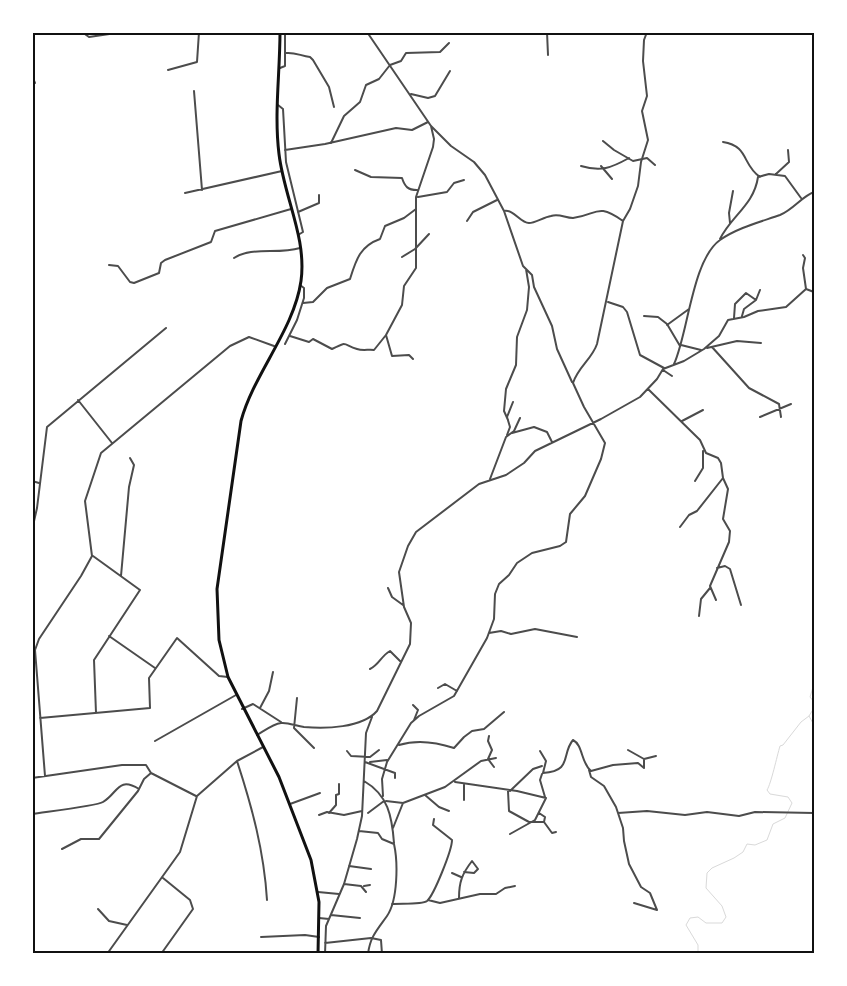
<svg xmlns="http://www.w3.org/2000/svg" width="847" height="986" viewBox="0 0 847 986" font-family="Quicksand,sans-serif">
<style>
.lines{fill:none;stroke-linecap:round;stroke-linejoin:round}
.stream{stroke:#d9d9d9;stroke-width:1}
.minor{stroke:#4c4c4c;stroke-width:2}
.trunk{stroke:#111;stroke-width:3}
.neatline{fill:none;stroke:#111;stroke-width:2}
</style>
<rect width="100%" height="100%" fill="#fff"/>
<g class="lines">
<path class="stream" d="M814,684L810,697L814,702
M814,708L809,716L814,725
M698,954V945L686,925L690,918L698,917L706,923H722L726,917L722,906L706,888L707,873L712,868L734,858L743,852L747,844L755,845L767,840L773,824L785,818L792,803L788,797L770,794L767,790C771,784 777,756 780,746L783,745L801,722L809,716"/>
<path class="minor" d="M82,32L89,37L123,32
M367,32L431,126L451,146L474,162L485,175L504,211L523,266L532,275L534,287L552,326L557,349L572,382
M547,32L548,55
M286,53C295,52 301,56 310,57L313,60L329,87L334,107
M280,68L285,66V32
M168,70L197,62L199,32
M32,76L35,83
M194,91L202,190
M411,94L428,98L435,96L450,71
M278,105L283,109L286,162L303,232L298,235
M32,132L34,131
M603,141L614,150L633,161L647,158L655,165
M723,142C749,146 742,165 760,177
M331,143L344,116L360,102L366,85L379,79L390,65L401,61L406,53L440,52L449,43
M285,150L325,144L396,128L412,130L428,122
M581,166C601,172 611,168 629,158
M601,166L612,179
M355,170L371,177L402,178C405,187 408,190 417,190
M776,174L789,162L788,150
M185,193L282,171
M418,197L447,192L454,183L464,180
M504,211C514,209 520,223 529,223C535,223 544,217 551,216C559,213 565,218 573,218C598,215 596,202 623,221
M298,212L319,203V195
M467,221L473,212L497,200
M730,223L729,213L733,191
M720,239C731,216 754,205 758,177L769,174L785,176L801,198
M402,257L415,249L429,234
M234,258C252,246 278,255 300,248
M109,265L118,266L130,282L134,283L159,273L161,263L165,260L211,242L215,231L291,209
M806,289L814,292
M756,300L760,290
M608,302L623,307L627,312L640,355L664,368
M303,303L313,302L327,288L350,279C356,260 360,246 380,239L385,226L404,218L416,209
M644,316L658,317L667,324L680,346
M734,318L735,304L746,293L756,300L744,309L742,316
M667,325L689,309
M290,336L309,342L313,339L332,349C348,341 342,344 357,349C363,351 369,349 374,350L386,335
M285,344L297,320L304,298V288L300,285
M681,345L701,350
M712,347L749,388L779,404L781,417
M707,348L737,341L761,343
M413,359L409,355L392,356L386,335L402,305L404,286L416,268V197L433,147L434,139L431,126
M674,364C688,334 692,260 720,240C737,228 760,222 780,215C794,209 801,197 814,192
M663,370L672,376
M648,389L700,440L706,453L718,458L721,463L723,478L728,489L723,519L730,531L729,542L710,586L716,600
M78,400L112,443
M760,417L791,404
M508,420L504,411L506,389L516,365L517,337L527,310L529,287L526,269
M682,421L703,410
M512,433L534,427L547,432L552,442
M507,435L510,427L507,417L513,402
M490,479L506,437L514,431L520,418
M32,481L39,483
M695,481L703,468V451
M680,527L689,515L697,511L723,478
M32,530L37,508L47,427L166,328
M93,556L140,590L94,660L96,713
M717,568L725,566L730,569L741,605
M121,576L129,487L134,465L130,458
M388,588L392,597L403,605
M699,616L701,599L710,588
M489,633L501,631L511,634L535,629L577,637
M109,636L155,668
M370,669C379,665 381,656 390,651L401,662
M438,688L445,684L457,691
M297,698L294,728L314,748
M413,705L418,710L414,720
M260,708L269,691L273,672
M242,709L253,704L281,722
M40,718L150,708L149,678L177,638L219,676L228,677
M257,735C264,731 273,724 281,723C288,722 296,726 304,727C325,729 362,728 377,711L410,644L411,623L404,607L399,572L408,546L416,532L479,484L506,475L524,463L535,451L601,419L640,397L657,379L663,369L684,361L704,349L719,336L728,320L744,317L758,311L786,307L806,289L803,268L805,258L803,255
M489,736L488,741L492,750L488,759L494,767
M155,741L236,695
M399,745C418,739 436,742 454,748L464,737L472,731L484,729L504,712
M628,750L644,759L656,756
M347,751L351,756L370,757L379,750
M540,751L546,761L543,773C573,771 561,754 573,740C583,745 581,763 591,771L613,765L638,763L644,768V759
M237,761C252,807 264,851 267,900
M365,762L395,773V778
M370,762L387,760
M589,770L591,777L604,786L616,807L623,828L624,841L629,864L641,887L650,893L657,910L634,903
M542,774L540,780L545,797
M45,776L35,650L39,639L81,576L92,556L85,501L101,453L230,346L249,337L274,346
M32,778L122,765H146L151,773
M364,781C388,795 392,816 394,843
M455,782L517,791L546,798L535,820L510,834
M508,791L509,811L529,822H544L552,833L556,832
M510,791L533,769L542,766
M425,795L439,807L449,811
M383,796L382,779L387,762L411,723L419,716L454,696L487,638L494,619L495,594L499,584L509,575L517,563L532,553L560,546L566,542L570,514L585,496L601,459L605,443L584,407L573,383C578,367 592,359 597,344L623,221L630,209L638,186L641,162L648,140L642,111L647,96L643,61L644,40L647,32
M464,800V785
M386,801L403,803
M290,804L320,793
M329,813L336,805V795L339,794V784
M368,813L384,801
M539,813L545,817L544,822
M618,813L647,811L685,815L707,812L739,816L755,812L814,813
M32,814C44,812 97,806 103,802C118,793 118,776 139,789
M319,815L327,812L344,815L362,811
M393,828L403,803L445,787L481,761L496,758
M359,831L378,833L382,839L394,844C398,862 398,900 387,916C377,930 370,937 368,954
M62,849L81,839H99L138,791L144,779L151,773L196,796
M349,866L371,869
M452,873L461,877
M344,884L361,886L366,892
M364,886L370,885
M318,892L339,894
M459,898C459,882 462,874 472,861L478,869L474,873L464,872
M428,900L440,903L480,894H496L505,888L515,886
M392,904C399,903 422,905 427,901C434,895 452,850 452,840L433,825L434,819
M98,909L109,921L127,925
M331,915L360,918
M319,918L329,919
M261,937L305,935L319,937
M325,943L371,938L381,940L382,954
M107,954L180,852L197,796L237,761L263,747
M161,954L193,909L190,900L163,878
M325,954L326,926L344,884L357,839L362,816L366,733L372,717"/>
<path class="trunk" d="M280,32C280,73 274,114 279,154C284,197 307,238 301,281C294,330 254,373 241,421L217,589L219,640L228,677L279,777L311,860L319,902L318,954"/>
</g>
<rect width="847" height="986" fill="none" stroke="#ffffff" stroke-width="68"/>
<rect x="34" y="34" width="779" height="918" class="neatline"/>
</svg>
